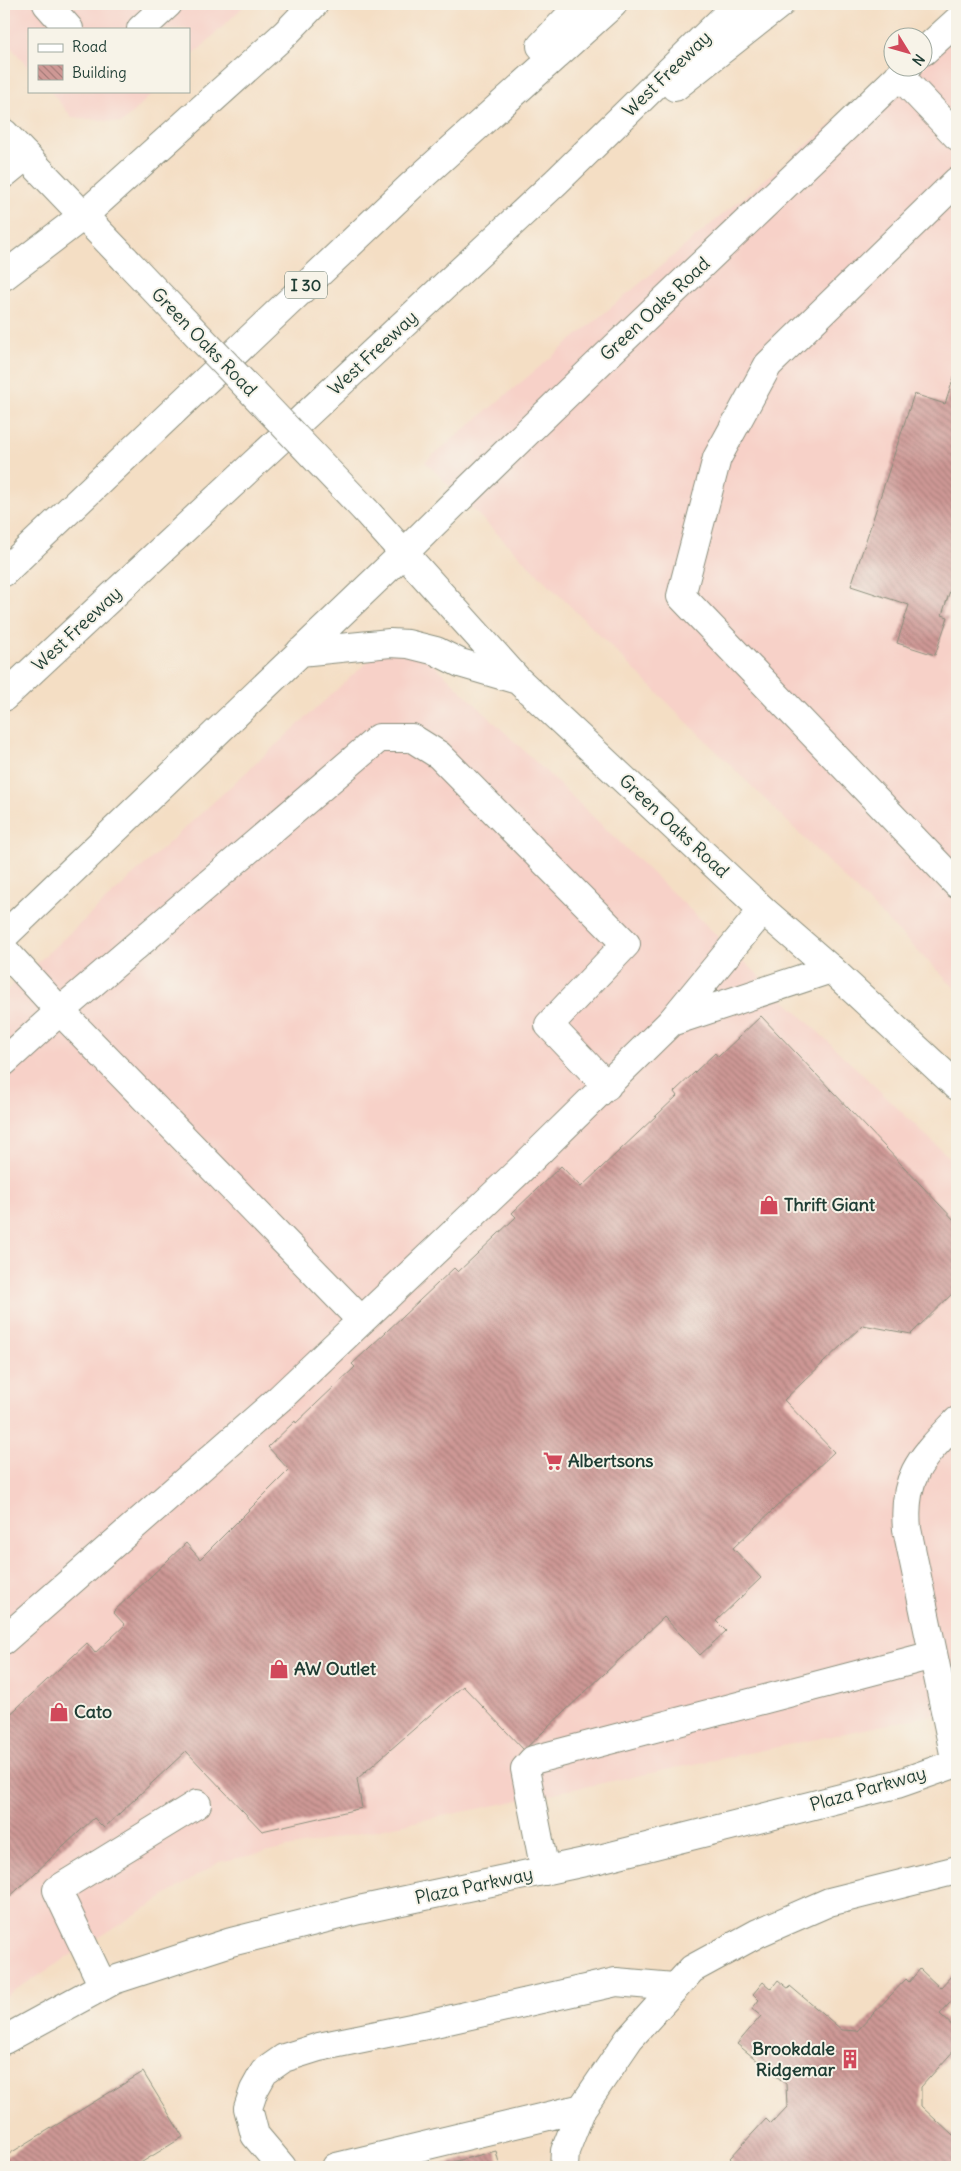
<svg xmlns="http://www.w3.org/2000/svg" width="961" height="2171" viewBox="0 0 961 2171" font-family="Delius,sans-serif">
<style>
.built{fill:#f7d1c8}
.building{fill:url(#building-back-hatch)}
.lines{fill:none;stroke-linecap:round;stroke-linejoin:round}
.minor-casing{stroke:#8a8e7c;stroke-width:30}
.major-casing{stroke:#8a8e7c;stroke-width:30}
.highway-casing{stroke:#8a8e7c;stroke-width:30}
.minor{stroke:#fff;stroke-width:28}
.major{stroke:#fff;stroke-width:28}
.highway{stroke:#fff;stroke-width:28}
.major-bridge-casing{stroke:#8a8e7c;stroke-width:30;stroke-linecap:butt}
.major-bridge{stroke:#fff;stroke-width:28}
.labels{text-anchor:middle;stroke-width:4;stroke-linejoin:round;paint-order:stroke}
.shield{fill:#f7f3e8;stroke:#60746a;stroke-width:1}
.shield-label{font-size:16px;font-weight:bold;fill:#1f3d34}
.street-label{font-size:18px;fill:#1f3d34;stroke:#f7f3e8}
.poi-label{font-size:18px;font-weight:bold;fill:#1f3d34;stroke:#f7f3e8;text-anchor:start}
</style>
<defs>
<pattern id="building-back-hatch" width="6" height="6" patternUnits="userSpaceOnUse" patternTransform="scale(1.25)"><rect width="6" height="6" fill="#ce9895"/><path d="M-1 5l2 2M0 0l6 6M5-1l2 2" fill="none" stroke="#a77d7a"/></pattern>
</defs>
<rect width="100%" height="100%" fill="#f7f3e8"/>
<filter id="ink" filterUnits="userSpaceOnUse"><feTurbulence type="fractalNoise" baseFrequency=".02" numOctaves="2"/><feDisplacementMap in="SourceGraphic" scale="10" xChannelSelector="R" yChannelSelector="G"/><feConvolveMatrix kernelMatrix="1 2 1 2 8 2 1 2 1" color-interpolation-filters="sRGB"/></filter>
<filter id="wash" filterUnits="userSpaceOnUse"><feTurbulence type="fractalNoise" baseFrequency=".0096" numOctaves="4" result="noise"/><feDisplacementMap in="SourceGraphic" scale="20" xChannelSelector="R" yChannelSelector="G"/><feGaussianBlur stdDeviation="1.12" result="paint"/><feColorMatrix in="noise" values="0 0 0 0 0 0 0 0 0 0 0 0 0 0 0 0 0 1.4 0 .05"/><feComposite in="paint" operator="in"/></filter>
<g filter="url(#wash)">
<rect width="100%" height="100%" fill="#f4dec4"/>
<path class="built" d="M4,4H246L189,59V29H29V68L4,39Z
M957,19V990L425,462L899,68H924V47Z
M50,91H155L122,123L72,117Z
M400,632L957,1165V1710L219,1862L4,1997V993Z"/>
<g id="blocks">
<path class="building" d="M957,368V569L942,615L948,617L935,655L897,643L909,605L851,586L914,394L945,404Z
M761,1016L957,1223V1289L911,1334L863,1325L784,1400L834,1452L733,1548L761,1578L716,1621L726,1631L700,1655L664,1617L524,1750L463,1686L357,1779L362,1808L262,1831L186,1751L104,1828L94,1818L4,1902V1720L87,1643L95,1653L125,1625L113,1612L186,1543L200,1559L289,1470L268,1447L295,1421L296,1423L355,1367L352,1364L454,1268L458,1272L516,1217L512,1213L561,1166L581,1187L677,1096L674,1092L715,1053L718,1057Z
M920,1969L940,1988L952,1975L957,1980V1995L940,2014L957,2030V2047L921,2087V2106L953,2136H957V2167H870L867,2164L842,2167H727L733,2161L730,2158L766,2119L771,2124L787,2107L786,2084L737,2044L761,2016L752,2009L759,2000L753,1994L763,1982L771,1989L778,1980L789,1989L790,1986L842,2030L857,2031L906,1979L909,1982Z
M143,2072L183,2137L134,2167H4V2157Z
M496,2151L500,2167H432Z"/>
</g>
</g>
<g filter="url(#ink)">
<use href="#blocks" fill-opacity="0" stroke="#8a8e7c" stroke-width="1"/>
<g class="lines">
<defs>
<path id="minor" d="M47,4L69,29
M141,29L168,4
M924,51L957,21
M899,75L957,136
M4,174L26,156
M957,181L768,365L717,458L681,596L957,884
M404,553C569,388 740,230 907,68
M4,950L60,1011L4,1062
M671,1022L831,969
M361,1320L60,1011L379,738H412L439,755L626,944L549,1025L607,1086
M4,1640L279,1399L519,1171L671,1022L763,910
M956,1763L907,1529C902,1475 922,1458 957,1421
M545,1871L525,1769L533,1760L933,1655
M103,1986L57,1890L197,1804
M4,2040L114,1980L231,1942L359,1910L599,1859L897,1784L957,1763
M282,2167L255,2135L248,2108L254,2090L264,2072L284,2058L319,2047L426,2025L616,1982L674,1987
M336,2167L582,2108
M564,2167L565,2151L582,2108L629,2039L692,1969L758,1933L829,1902L957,1870"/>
<path id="major" d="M4,133L126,260
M84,215L285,34L314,4
M366,511L518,680L763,910L831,969L957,1086
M300,652L390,643L408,644L436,651L460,663L518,680
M4,936L404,553"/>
<path id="highway" d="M541,46L581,4
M675,87L780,4
M4,276L84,215
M4,572L411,186L613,4
M4,697L557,181L738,4"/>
</defs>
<use href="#minor" class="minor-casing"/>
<use href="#major" class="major-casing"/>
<use href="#highway" class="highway-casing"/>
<use href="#minor" class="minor"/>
<use href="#major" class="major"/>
<use href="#highway" class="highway"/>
<defs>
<path id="major-bridge" d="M126,260L366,511"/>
</defs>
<use href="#major-bridge" class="major-bridge-casing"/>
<use href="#major-bridge" class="major-bridge"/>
</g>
</g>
<defs>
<symbol id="shop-bare" viewBox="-9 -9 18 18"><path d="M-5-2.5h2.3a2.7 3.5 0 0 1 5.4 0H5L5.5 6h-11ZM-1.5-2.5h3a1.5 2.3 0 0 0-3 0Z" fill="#d1495b" stroke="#f7f3e8" stroke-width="2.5" paint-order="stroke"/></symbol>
<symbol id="supermarket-bare" viewBox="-9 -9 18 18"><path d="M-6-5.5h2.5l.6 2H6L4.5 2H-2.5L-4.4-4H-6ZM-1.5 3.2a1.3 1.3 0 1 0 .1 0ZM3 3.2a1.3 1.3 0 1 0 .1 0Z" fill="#d1495b" stroke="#f7f3e8" stroke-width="2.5" paint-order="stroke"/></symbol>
<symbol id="building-bare" viewBox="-9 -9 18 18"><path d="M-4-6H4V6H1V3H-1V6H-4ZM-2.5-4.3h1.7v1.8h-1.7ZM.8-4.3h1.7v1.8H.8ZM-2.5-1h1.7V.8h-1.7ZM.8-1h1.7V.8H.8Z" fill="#d1495b" stroke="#f7f3e8" stroke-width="2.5" paint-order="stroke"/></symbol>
</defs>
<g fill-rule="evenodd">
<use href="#shop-bare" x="755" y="1191" width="28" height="28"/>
<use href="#supermarket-bare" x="539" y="1447" width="28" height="28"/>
<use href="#shop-bare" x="265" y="1655" width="28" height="28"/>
<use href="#shop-bare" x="45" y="1698" width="28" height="28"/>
<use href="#building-bare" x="836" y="2045" width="28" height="28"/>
</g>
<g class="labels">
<rect class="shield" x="285" y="271.5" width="42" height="27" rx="4"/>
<g class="shield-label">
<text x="306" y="291">I 30</text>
</g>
<g class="street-label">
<text transform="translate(667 74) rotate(-44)" y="6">West Freeway</text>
<text transform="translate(655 309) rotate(-43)" y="6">Green Oaks Road</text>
<text transform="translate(204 342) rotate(46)" y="6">Green Oaks Road</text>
<text transform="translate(373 353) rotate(-43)" y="6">West Freeway</text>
<text transform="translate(77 629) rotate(-43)" y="6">West Freeway</text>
<text transform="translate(674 826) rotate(43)" y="6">Green Oaks Road</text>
<text transform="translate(868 1789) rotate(-16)" y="6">Plaza Parkway</text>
<text transform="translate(474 1886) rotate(-12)" y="6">Plaza Parkway</text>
</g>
<g class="poi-label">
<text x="784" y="1211">Thrift Giant</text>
<text x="568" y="1467">Albertsons</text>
<text x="294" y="1675">AW Outlet</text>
<text x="74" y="1718">Cato</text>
<text x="835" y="2055" text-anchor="end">Brookdale<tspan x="835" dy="21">Ridgemar</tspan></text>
</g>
</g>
<rect width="961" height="2171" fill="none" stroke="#f7f3e8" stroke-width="20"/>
<rect x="28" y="28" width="162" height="65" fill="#f7f3e8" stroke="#a1aaa0"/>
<rect x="38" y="44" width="25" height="8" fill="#ffffff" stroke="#a1aaa0"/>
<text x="72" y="52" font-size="15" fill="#1f3d34">Road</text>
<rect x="38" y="65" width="25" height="15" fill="url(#building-back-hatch)" stroke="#a1aaa0"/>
<text x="72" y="78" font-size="15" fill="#1f3d34">Building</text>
<g transform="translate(908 52) rotate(127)"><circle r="24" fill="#f7f3e8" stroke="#a1aaa0"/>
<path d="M0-4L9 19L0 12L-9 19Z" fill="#d1495b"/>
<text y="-8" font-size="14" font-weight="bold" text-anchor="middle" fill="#1f3d34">N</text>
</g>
</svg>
